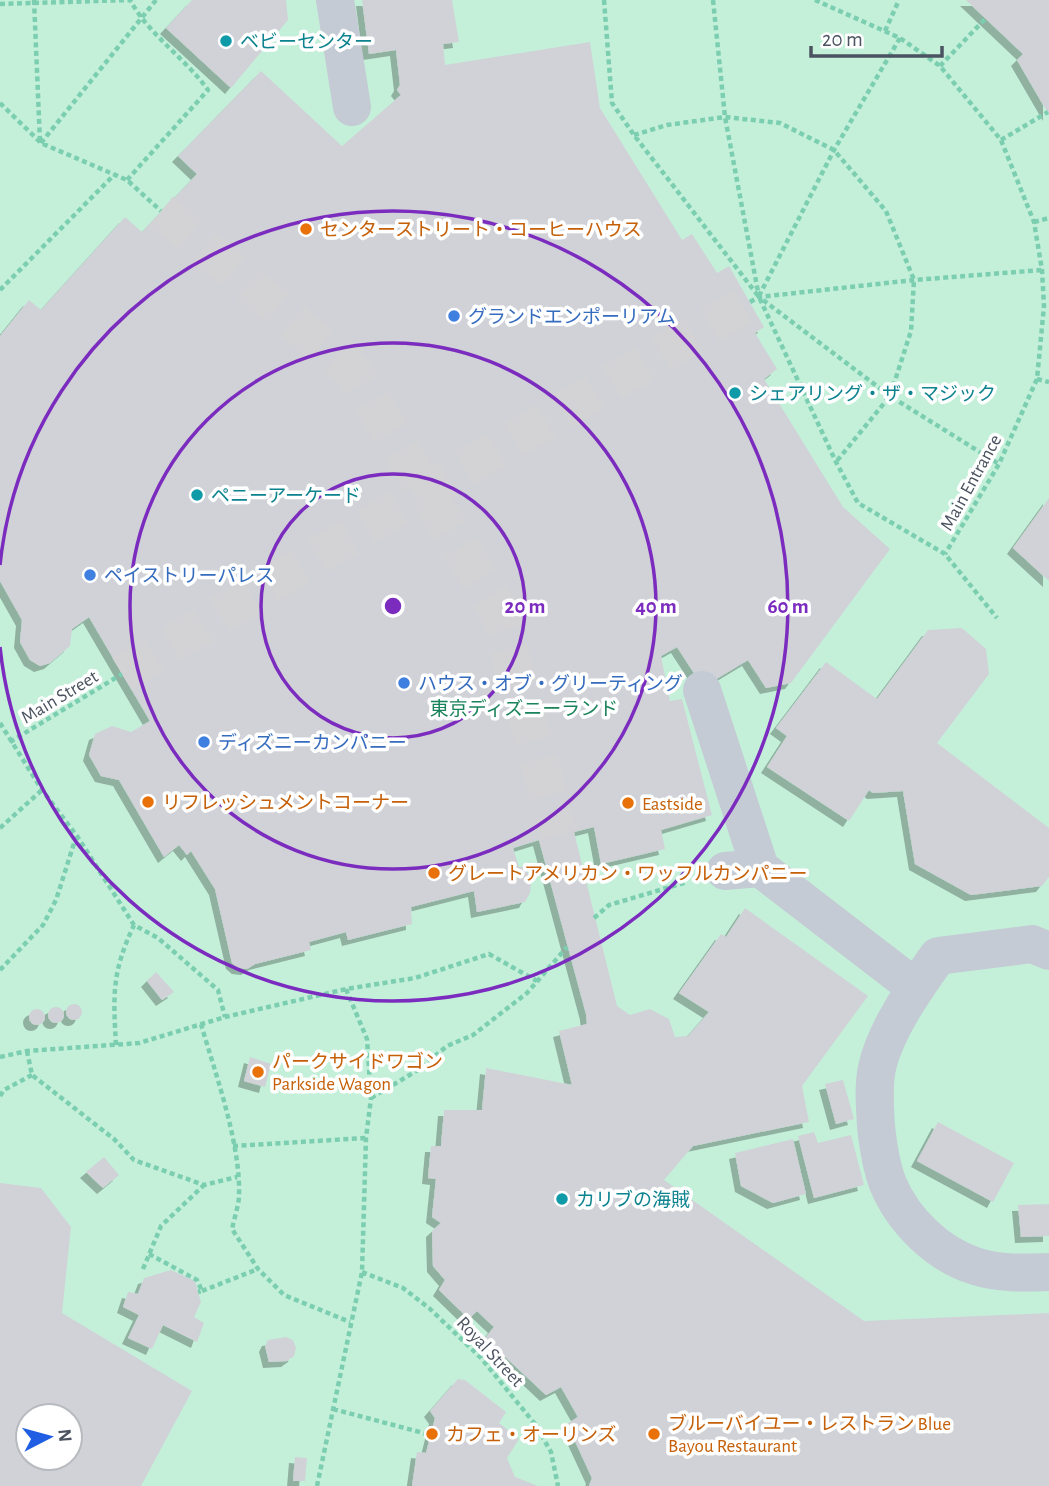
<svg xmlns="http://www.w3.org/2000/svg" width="1049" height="1486" viewBox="0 0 1049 1486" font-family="'Alegreya Sans','Noto Sans JP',sans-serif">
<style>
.green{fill:#c4f0da;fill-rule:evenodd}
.building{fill:#d0d2d7;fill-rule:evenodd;filter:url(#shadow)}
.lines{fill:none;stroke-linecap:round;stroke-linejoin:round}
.minor-tunnel{stroke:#d3d3d6;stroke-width:38;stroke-dasharray:38 19;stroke-linecap:butt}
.path{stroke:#7cceb0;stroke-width:4.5;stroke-dasharray:5 3.5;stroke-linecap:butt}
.minor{stroke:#c4cbd4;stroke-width:38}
.ring{fill:none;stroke:#7b2cbf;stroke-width:3.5}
.culture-dot{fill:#0f9aa8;stroke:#fff;stroke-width:2.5}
.food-dot{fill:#e8710a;stroke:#fff;stroke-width:2.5}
.shop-dot{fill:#3f7fe0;stroke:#fff;stroke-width:2.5}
.labels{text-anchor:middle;stroke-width:7;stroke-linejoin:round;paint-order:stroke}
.culture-label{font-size:19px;fill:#0d838f;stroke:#fff;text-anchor:start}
.food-label{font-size:19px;fill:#c56008;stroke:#fff;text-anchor:start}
.shop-label{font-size:19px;fill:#366cbe;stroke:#fff;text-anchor:start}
.street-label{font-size:19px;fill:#4b5360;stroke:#fff}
.park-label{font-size:19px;fill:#1a835b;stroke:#fff}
.centre{fill:#7b2cbf;stroke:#fff;stroke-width:3.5}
.ring-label{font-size:21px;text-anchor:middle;font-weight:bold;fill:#7b2cbf;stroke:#fff;stroke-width:7;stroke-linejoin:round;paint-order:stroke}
</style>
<defs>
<filter id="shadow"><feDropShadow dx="-6" dy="6" stdDeviation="0" flood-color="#0004"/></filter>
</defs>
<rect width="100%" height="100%" fill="#f5f3f3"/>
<path class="green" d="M0,0H1049V1486H0ZM28,1416H70V1458H28Z"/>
<path class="building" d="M192,0H286L288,20L231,88L166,28Z
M362,0H452L459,42L443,44L445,65L590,42L600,108L682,240L692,234L717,273L729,266L764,327L755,333L777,369L764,379L843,507L890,549L791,683L766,688L748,660L703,687L677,647L661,656L670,701L682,699L712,815L661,830L665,849L601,864L594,827L574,832L617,1006L630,1015L650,1009L669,1019L675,1037L688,1036L709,1012L679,993L721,934L726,937L745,908L868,996L802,1086L809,1122L693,1146L664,1180L864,1321L1049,1313V1486H589L592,1478L567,1424L578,1417L561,1387L546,1395L485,1338L494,1327L477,1311L469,1319L439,1290L445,1280L433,1266L432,1231L441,1223L432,1217L436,1179L428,1178L431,1146H441L444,1110H482L486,1068L572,1085L559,1031L587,1024L586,1014L539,840L513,848L519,867L526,866L531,884L530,893L525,902L477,912L474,891L411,907L412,924L348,940L346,932L309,942L311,950L255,964L247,969L238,968L232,963L215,889L191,851L187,855L179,845L164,857L119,780L101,776L89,755L95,734L112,726L131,732L150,721L89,617L72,629L70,646L50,663L40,666L30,660L20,642L22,620L0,581V336L29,300L41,310L125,217L142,232L197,174L178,156L261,71L342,146L401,95L397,90L400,85L396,50L369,54Z
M966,0H1049V115L1017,60L1023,54Z
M1049,498V581L1013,548Z
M962,628L986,649L989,674L937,743L1049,828V877L1042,886L971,895L915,864L903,791L873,793L869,790L849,821L767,767L787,736L776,728L826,662L877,699L928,630Z
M156,972L174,992L162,1000L147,981Z
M66 1012a8 8 0 1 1 16 0a8 8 0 1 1-16 0Z
M48 1015a8 8 0 1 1 16 0a8 8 0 1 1-16 0Z
M29 1017a8 8 0 1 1 16 0a8 8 0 1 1-16 0Z
M250,1057L271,1064L265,1087L244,1081Z
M843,1080L854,1119L836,1124L825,1084Z
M938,1122L1014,1163L993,1202L917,1161Z
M814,1132L818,1143L851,1135L864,1185L814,1198L798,1136Z
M793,1139L806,1194L773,1203L741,1186L735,1153Z
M104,1157L119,1175L103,1188L86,1172Z
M0,1183L41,1188L71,1227L62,1313L192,1391L141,1486H0ZM28,1416H70V1458H28Z
M1049,1204V1236L1021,1237L1018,1205Z
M171,1270L195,1281L201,1302L194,1317L204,1323L197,1342L163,1325L152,1349L128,1338L139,1315L123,1307L128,1292L138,1294L144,1278Z
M286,1337L293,1340L296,1348L294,1356L287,1361L269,1362L265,1346L268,1340Z
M458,1379L465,1380L506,1412L499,1423L519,1439L507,1458L515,1477L538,1486H412L417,1452L426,1453L435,1418L430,1411Z
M295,1457L307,1458L305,1481H293Z"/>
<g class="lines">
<path class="minor-tunnel" d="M161,211L354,372L498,609L559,835
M122,674L427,490L750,302"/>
<path class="path" d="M34,0L40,142
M604,0L612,103L634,135L759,297L836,462L858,503L945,554L997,618
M713,0L725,117L759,297L890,396L999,464
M815,0L900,38L940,66L1001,140L1034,222L1042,270L1044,306L1037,379L999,464L945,554
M0,4L130,0C150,36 185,58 208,90L127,180
M885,31L899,0
M940,66L986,18
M0,103L41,143L127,180L161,211
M634,135L667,125L725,117L780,123L834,150L886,211L914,280L911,331L890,396L836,462
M1001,140L1048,112
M41,143L156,0
M1034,222L1049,218
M0,290L114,175
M759,296L834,150L900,38
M750,302L759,297L914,280L1042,270
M1037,379L1049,382
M0,723L42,790L77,836L134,925L158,938L218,990L225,1017
M10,742L122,674
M0,828L42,790
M594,918L609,905L687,882
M0,970L43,925L56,900L76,837
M201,1024C216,1076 241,1144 239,1197C238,1208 234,1219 232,1229L258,1269L284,1295L350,1322
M116,1045C113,994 112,972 134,925
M27,1051L32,1075L114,1139L134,1160L204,1185L237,1177
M0,1057L27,1051L139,1043L225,1017L346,989L415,978L489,954L537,981
M0,1096L4,1090L32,1075
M371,1098L418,1070L447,1046L473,1035L527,993L567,947
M233,1146L366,1138
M149,1254L197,1280L202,1291L198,1292
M143,1269L161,1226L204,1185
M362,1272L403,1288L429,1308L481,1358L535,1424L551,1452L558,1486
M202,1291L258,1269
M333,1409L431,1435
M317,1486L362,1272L366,1138L371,1098L367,1039L346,989"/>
<path class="minor" d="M335,0L352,107
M702,690L760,868
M725,871L760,868L916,988
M1049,951L1032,944L938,956C916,987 885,1030 877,1068C873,1087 875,1107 876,1126C878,1145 881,1166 888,1184C903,1220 937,1254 975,1266C999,1274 1024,1273 1049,1272"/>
</g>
<g class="ring">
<circle cx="393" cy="606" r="132"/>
<circle cx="393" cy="606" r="263"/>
<path d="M0 565A395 395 0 1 1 0 647"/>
</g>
<g class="culture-dot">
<circle cx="226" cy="41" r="7"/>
<circle cx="735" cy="393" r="7"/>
<circle cx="197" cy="495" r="7"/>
<circle cx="562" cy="1199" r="7"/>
</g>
<g class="food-dot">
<circle cx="306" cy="229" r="7"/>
<circle cx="148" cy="802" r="7"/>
<circle cx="628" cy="803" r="7"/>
<circle cx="434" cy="873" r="7"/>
<circle cx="258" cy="1072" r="7"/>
<circle cx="432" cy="1434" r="7"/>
<circle cx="654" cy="1434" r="7"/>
</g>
<g class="shop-dot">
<circle cx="454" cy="316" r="7"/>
<circle cx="90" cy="575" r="7"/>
<circle cx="404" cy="683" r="7"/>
<circle cx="204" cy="742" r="7"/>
</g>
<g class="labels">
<g class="culture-label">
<text x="240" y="48">ベビーセンター</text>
<text x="749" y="400">シェアリング・ザ・マジック</text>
<text x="211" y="502">ペニーアーケード</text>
<text x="576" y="1206">カリブの海賊</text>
</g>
<g class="food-label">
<text x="320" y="236">センターストリート・コーヒーハウス</text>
<text x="162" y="809">リフレッシュメントコーナー</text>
<text x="642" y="810">Eastside</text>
<text x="448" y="880">グレートアメリカン・ワッフルカンパニー</text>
<text x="272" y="1068">パークサイドワゴン<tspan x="272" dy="22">Parkside Wagon</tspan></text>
<text x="668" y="1430">ブルーバイユー・レストラン Blue<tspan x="668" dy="22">Bayou Restaurant</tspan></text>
<text x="446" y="1441">カフェ・オーリンズ</text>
</g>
<g class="shop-label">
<text x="468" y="323">グランドエンポーリアム</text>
<text x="104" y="582">ペイストリーパレス</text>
<text x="418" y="690">ハウス・オブ・グリーティング</text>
<text x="218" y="749">ディズニーカンパニー</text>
</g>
<g class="street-label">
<text transform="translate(970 482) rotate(-61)" y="7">Main Entrance</text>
<text transform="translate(59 696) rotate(-31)" y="7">Main Street</text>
<text transform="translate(491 1351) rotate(47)" y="7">Royal Street</text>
</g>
<g class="park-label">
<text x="524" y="715">東京ディズニーランド</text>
</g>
</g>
<circle cx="393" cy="606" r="10" class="centre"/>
<g class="ring-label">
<text x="525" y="613">20 m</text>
<text x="656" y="613">40 m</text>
<text x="788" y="613">60 m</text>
</g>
<g transform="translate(49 1437) rotate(84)"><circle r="33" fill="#ffffff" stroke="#b7babf" stroke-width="2"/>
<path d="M0-5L12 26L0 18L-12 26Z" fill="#1f5de3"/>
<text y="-10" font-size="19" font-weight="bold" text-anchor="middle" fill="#4b5360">N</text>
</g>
<path d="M811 46v10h131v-10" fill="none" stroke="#4b5360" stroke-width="3.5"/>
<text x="822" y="46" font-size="21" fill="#4b5360" stroke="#ffffff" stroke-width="5" paint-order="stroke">20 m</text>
</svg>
